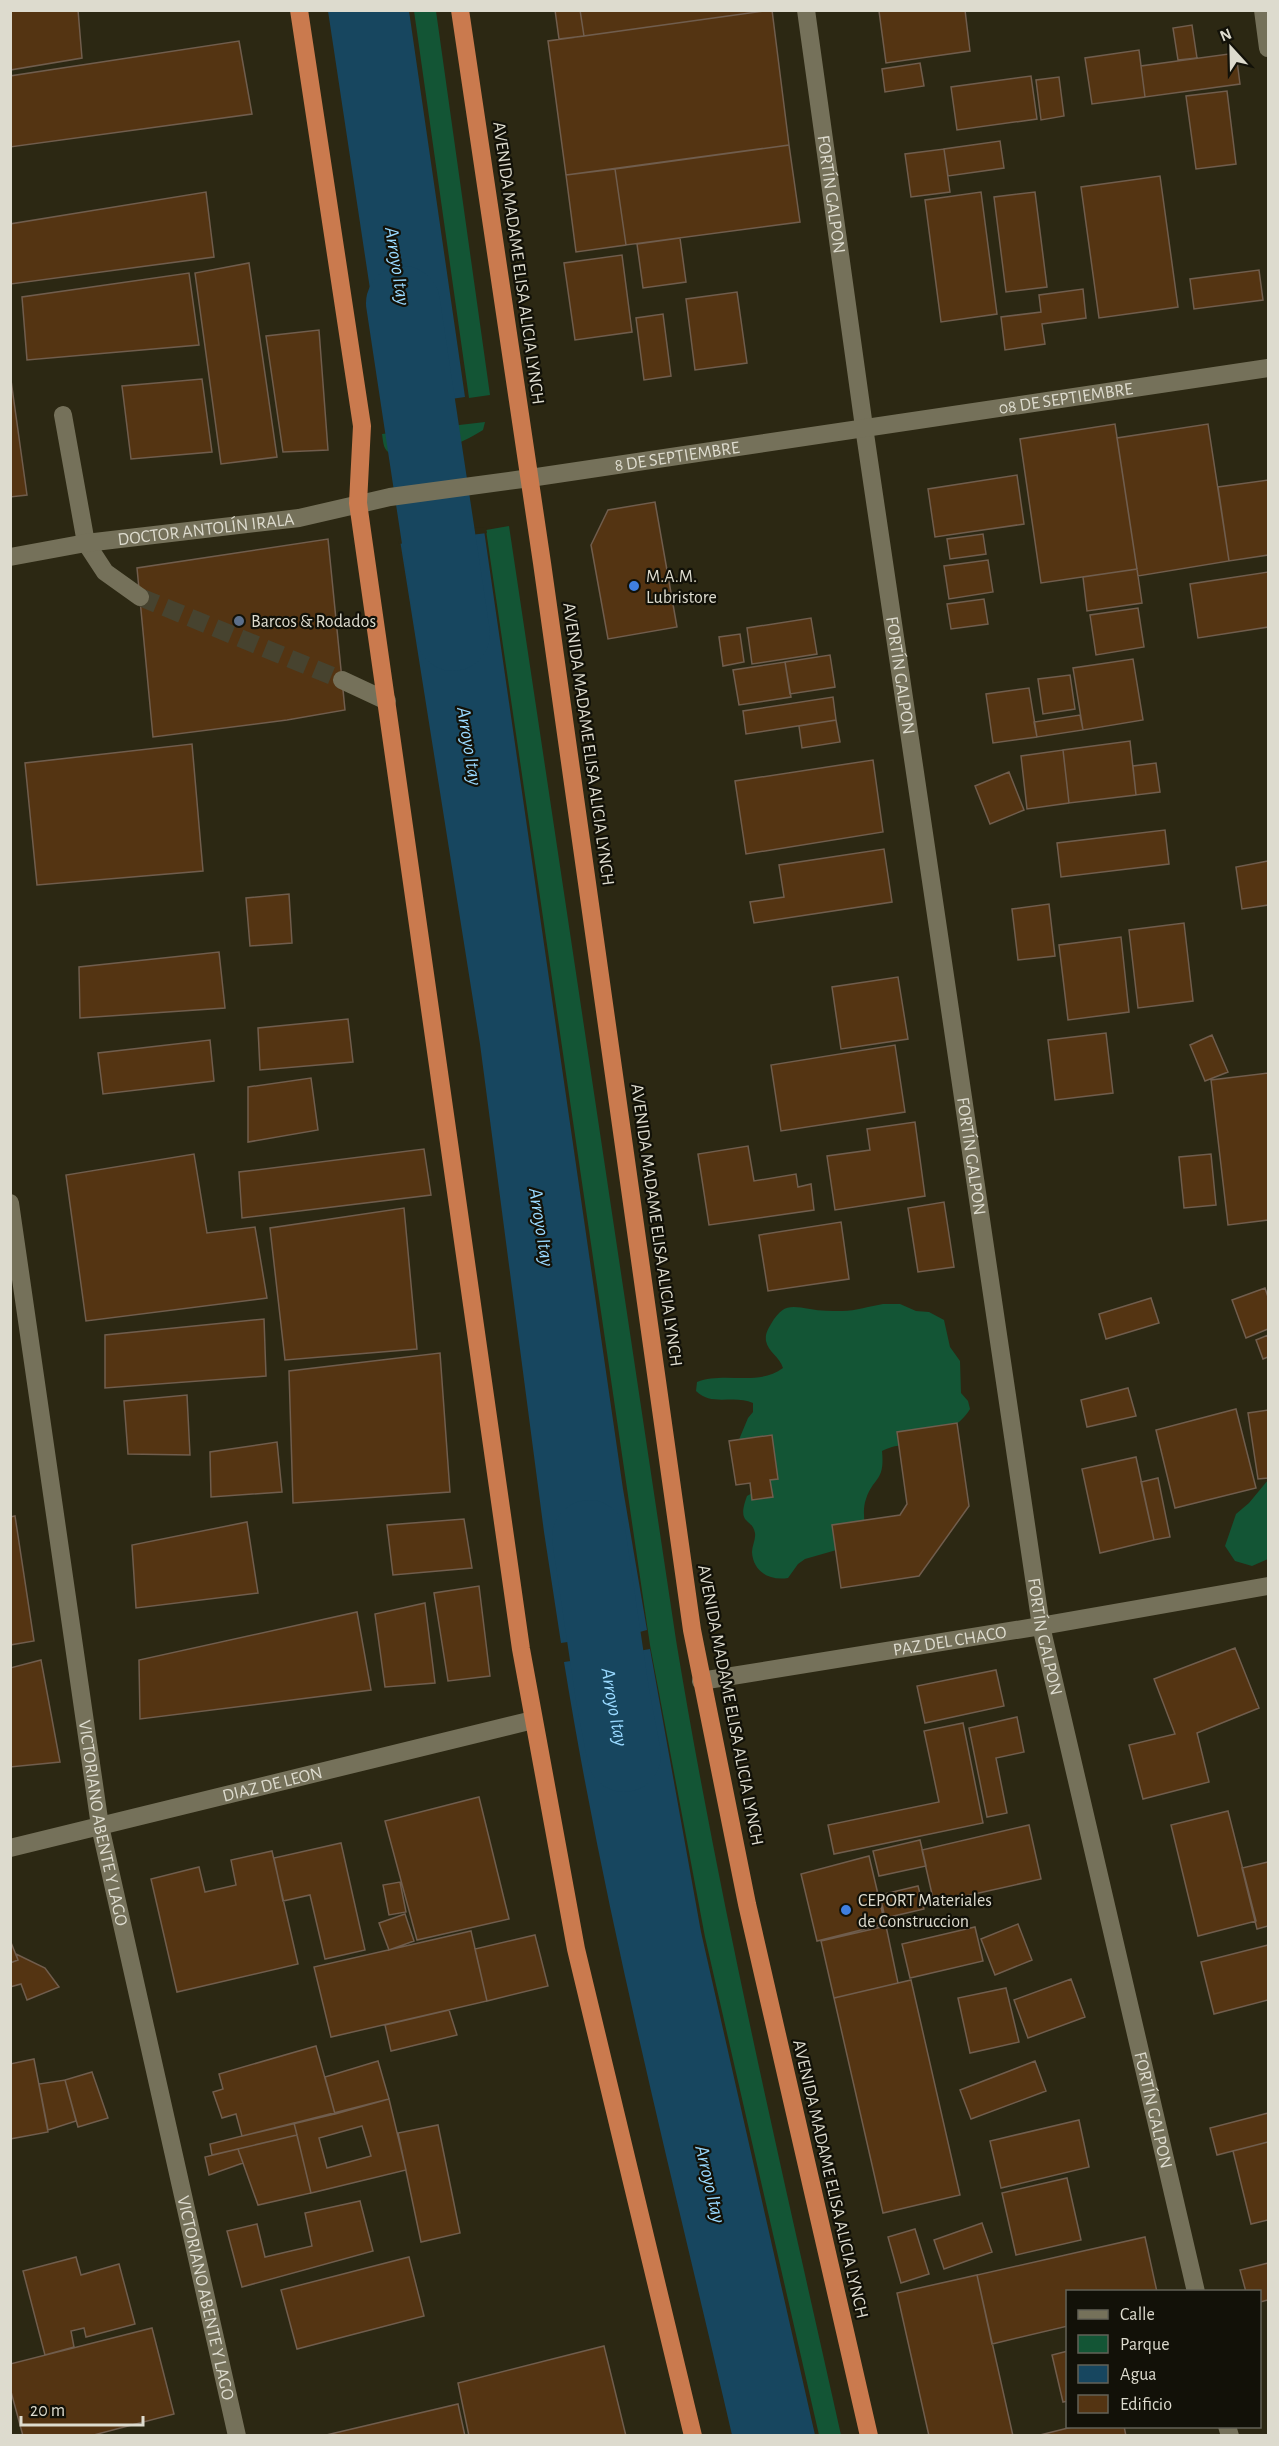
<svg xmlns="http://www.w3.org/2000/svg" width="1279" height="2446" viewBox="0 0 1279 2446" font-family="'Alegreya Sans',sans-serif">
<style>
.green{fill:#135535}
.water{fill:#17465f}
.pier{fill:#2c2813}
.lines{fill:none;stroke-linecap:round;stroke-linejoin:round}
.river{stroke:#17465f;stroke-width:74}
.building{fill:#543412;stroke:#705d4d;stroke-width:1.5;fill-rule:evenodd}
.minor-tunnel{stroke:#47432f;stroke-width:18;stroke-dasharray:18 9;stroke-linecap:butt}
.minor{stroke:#75715a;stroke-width:18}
.highway{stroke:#ca7a4e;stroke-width:18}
.shop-dot{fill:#3f7fe0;stroke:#121108;stroke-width:2}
.service-dot{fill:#5c6f8a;stroke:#121108;stroke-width:2}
.labels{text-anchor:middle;stroke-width:4.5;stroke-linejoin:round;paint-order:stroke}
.street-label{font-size:18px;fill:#dddbce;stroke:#121108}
.poi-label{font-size:18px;fill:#dddbce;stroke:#121108;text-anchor:start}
.water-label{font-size:20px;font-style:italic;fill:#99d9ff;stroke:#121108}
</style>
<rect width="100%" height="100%" fill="#2c2813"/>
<path class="green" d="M414,11H436L490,395L469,398Z
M485,422L483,430C465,442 407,468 388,452C383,448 383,440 382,434Z
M509,526L676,1640C720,1907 782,2171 841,2435H819L705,1937L650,1645L486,530Z
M883,1304H900L916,1311L929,1312L944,1320L950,1347L960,1361L961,1393L968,1401L970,1409C961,1425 933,1442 914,1444C899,1446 897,1444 882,1451C885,1482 874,1476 866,1499C862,1510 865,1522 865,1533L854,1545L805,1559L798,1564L788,1578C770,1581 753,1572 752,1552C752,1546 756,1539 755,1533C752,1517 736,1526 747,1496L754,1492L738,1442L748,1418L753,1412V1403C734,1394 712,1407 696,1391L697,1382C725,1371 758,1387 783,1368C780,1357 768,1352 766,1341C765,1334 768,1329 771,1324C783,1304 790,1306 810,1309C820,1311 832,1311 842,1311C856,1311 870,1306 883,1304Z
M1268,1480V1559L1252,1566L1235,1561L1225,1546L1236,1514L1249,1503Z"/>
<path class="water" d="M328,11H409L465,397L388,408Z
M484,530L623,1489L647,1630L636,1633L638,1651L650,1649L701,1932L815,2435H732C673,2179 606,1922 564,1662L638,1651L634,1632L561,1643L544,1532L480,1044L400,540Z"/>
<path class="pier" d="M483,527L486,528L487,533L398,544L400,537Z"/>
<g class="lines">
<g class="river">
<path d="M403,303L453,634"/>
<path id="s1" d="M589,1537L613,1698L624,1755"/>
</g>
</g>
<path class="building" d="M10,10H78L82,58L10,70Z
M555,10H580L584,36L559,39Z
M580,10H771L584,36Z
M772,10L789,145L566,175L548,41Z
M965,10L970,51L886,63L879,11Z
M1192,25L1197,58L1178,60L1173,28Z
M239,41L252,114L10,147V76Z
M1139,50L1145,97L1092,104L1085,58Z
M1236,53L1240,84L1145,97L1141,66Z
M920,63L924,86L885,92L882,69Z
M1031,76L1037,119L957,130L951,87Z
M1059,77L1064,116L1041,120L1036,80Z
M1227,91L1236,164L1196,169L1186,96Z
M1000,141L1004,168L948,176L944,149Z
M789,145L800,222L626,245L615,169Z
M944,149L950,192L911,197L905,154Z
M615,169L626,245L576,252L566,175Z
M1160,176L1178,307L1099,318L1081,187Z
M206,192L214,257L11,284L10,224Z
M981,192L997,314L941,322L925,200Z
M1035,192L1047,287L1006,292L994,197Z
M680,238L686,282L643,288L637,244Z
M622,255L632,332L575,340L564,263Z
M249,263L277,457L221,464L195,273Z
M1259,270L1263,300L1194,309L1190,279Z
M189,273L199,345L27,360L22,297Z
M1083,289L1086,318L1042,324L1045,344L1005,350L1001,317L1041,312L1039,295Z
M737,292L747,363L695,370L686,299Z
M663,314L671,376L644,380L636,318Z
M319,330L328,450L283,452L266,336Z
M10,373L27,495L10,497Z
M202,379L212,452L131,459L122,386Z
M1115,424L1137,569L1041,583L1020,439Z
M1208,424L1229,561L1138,576L1117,438Z
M1017,475L1024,524L935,537L928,489Z
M1268,480V555L1229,561L1218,487Z
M655,502L677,627L608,639L591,545L608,510Z
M983,534L986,554L950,559L947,539Z
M328,539L345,710L287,720L153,737L137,568Z
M988,560L993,592L949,599L944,566Z
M1137,569L1142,603L1087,611L1083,577Z
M1268,572V627L1198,638L1190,584Z
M984,599L988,624L951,629L947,604Z
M1138,608L1144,647L1096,655L1090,615Z
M811,618L817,654L752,664L747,628Z
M740,634L744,662L723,666L719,637Z
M830,655L835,687L790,694L785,662Z
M1133,659L1143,720L1083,730L1073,668Z
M785,662L791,697L739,705L733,670Z
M1070,675L1075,709L1043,714L1038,679Z
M1029,688L1037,737L993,743L986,694Z
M833,697L836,720L746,734L743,711Z
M1080,715L1083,730L1037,737L1034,722Z
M836,720L840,742L802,748L799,726Z
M1130,741L1136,795L1069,803L1063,750Z
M192,744L203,871L37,885L25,763Z
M1063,750L1069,803L1027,809L1021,756Z
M873,760L883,832L746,854L735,781Z
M1156,763L1160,792L1136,795L1133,766Z
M1009,772L1024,810L990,824L975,786Z
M1165,830L1169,864L1061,877L1057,843Z
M884,849L892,902L754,923L750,902L784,897L779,865Z
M1268,861V905L1242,909L1236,867Z
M289,894L292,943L250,946L246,898Z
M1049,904L1055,956L1018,960L1012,909Z
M1184,923L1193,1001L1138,1008L1129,930Z
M1121,937L1129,1012L1068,1020L1059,945Z
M219,952L225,1008L80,1018L79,967Z
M898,977L908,1039L841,1049L832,987Z
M348,1019L353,1062L260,1070L258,1028Z
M1106,1033L1113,1093L1055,1100L1048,1040Z
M1212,1035L1228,1072L1205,1081L1190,1045Z
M210,1040L214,1081L103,1094L98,1053Z
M895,1045L905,1112L781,1131L771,1065Z
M1268,1073V1220L1228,1225L1211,1080Z
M311,1078L318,1130L248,1142V1087Z
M915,1122L925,1196L835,1210L827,1156L870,1150L867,1129Z
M748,1146L754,1181L796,1174L798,1187L811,1184L814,1210L709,1225L698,1154Z
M424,1149L431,1195L242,1218L239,1172Z
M194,1154L207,1233L255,1227L267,1298L86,1321L66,1175Z
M1211,1154L1216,1205L1184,1208L1179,1157Z
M944,1202L954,1267L918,1272L908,1208Z
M404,1208L417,1349L285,1360L270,1228Z
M841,1222L849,1279L768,1291L759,1235Z
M1265,1288L1268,1297V1329L1246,1338L1232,1300Z
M1151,1298L1159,1323L1106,1339L1099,1314Z
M264,1319L266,1376L105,1388V1335Z
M1268,1335V1357L1263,1359L1256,1340Z
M440,1353L450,1492L293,1503L289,1371Z
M1128,1388L1136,1416L1087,1427L1081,1400Z
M187,1395L190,1455L128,1454L124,1401Z
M1236,1409L1256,1488L1175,1508L1156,1430Z
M1268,1410V1478L1258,1479L1248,1413Z
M957,1423L969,1506L919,1576L841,1588L832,1525L900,1515L907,1504L897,1432Z
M772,1435L778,1479L770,1480L773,1497L752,1500L750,1483L736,1485L729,1441Z
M277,1442L282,1492L211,1497L210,1452Z
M1136,1457L1154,1540L1100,1553L1082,1469Z
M1158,1478L1170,1537L1154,1540L1141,1482Z
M15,1516L34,1641L10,1645V1517Z
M464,1519L472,1568L393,1575L387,1525Z
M247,1522L258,1593L136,1608L132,1545Z
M479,1586L490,1676L448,1681L434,1593Z
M425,1603L435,1683L385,1687L375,1614Z
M357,1612L371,1690L140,1719L139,1660Z
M1235,1648L1259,1708L1197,1733L1209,1782L1143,1799L1129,1745L1175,1734L1154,1679Z
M41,1660L60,1762L10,1767V1668Z
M996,1670L1004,1706L925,1723L917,1686Z
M1017,1717L1024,1752L996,1758L1007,1813L987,1817L969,1728Z
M963,1723L983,1823L834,1854L828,1825L939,1802L924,1731Z
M479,1797L509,1919L417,1940L385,1821Z
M1228,1811L1256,1921L1198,1936L1171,1825Z
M1029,1825L1041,1879L934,1903L922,1850Z
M920,1840L926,1866L879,1876L873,1851Z
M341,1843L365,1950L325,1959L310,1895L283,1901L274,1858Z
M272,1851L298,1964L177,1992L151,1879L199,1867L205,1892L236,1885L231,1860Z
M869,1856L885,1924L817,1941L801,1874Z
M1268,1862V1926L1257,1929L1242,1868Z
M400,1882L406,1912L389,1915L383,1885Z
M918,1886L924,1909L885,1918L880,1895Z
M405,1914L414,1941L389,1950L379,1923Z
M1018,1924L1032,1960L995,1975L981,1939Z
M886,1926L898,1983L834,1998L821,1941Z
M975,1927L983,1961L910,1978L902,1944Z
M471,1931L487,2001L331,2037L314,1967Z
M535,1935L548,1986L487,2001L475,1949Z
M10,1940L18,1960L10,1963Z
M1268,1945V2000L1214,2014L1201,1962Z
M16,1954L45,1968L59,1987L27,2000L21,1984L10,1987V1963L18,1960Z
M1071,1979L1085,2017L1028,2038L1014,2000Z
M911,1980L960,2195L883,2213L834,1998Z
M1006,1988L1019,2042L970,2053L958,1998Z
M449,2010L457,2035L391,2051L385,2025Z
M316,2046L335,2114L242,2136L236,2114L222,2118L213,2092L223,2089L219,2074Z
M34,2059L48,2132L10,2139V2064Z
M378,2061L389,2099L335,2114L325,2077Z
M1035,2061L1046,2091L971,2119L960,2090Z
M92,2072L108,2118L78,2127L65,2080Z
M65,2080L76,2121L48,2130L39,2084Z
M389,2099L406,2170L311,2193L294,2123ZM362,2126L371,2156L327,2168L319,2138Z
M1268,2113V2142L1217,2155L1210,2128Z
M1079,2120L1089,2167L1001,2188L990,2141Z
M294,2123L297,2135L212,2155L210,2144Z
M438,2125L460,2233L421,2242L398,2133Z
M297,2135L311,2193L258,2205L238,2149Z
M1268,2142V2220L1251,2224L1233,2151Z
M238,2149L243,2163L209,2175L205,2157Z
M1067,2178L1081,2240L1016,2255L1002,2193Z
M360,2201L373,2251L242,2287L227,2231L257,2224L265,2257L312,2246L305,2213Z
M982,2223L992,2252L944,2269L934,2240Z
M915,2229L929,2274L901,2283L888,2237Z
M1145,2237L1157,2292H1068V2326L992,2344L977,2275Z
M76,2257L81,2275L119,2264L135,2324L86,2337L84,2328L71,2331L74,2347L45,2355L23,2271Z
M409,2257L424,2316L297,2349L281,2290Z
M1268,2263V2300L1260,2302V2292H1246L1240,2270Z
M977,2275L1013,2436H929L897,2293Z
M152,2328L174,2414L90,2436H23L10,2388V2364Z
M604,2346L626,2436H469L458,2383Z
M1068,2351V2401L1063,2402L1052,2355Z
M458,2404L465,2436H322Z
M1076,2426H1124L1126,2436H1036Z"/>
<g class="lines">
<path class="minor-tunnel" d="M140,597L342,680"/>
<g class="minor">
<path id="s2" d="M806,10L864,427L1041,1626L1196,2292"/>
<path d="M1263,10L1268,48"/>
<path d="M63,415L86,543L105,572L140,597"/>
<path id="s3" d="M10,557L86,543L299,518L390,497L530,478L1268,368"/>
<path d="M342,680L387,701"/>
<path id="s4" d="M10,1203L100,1826L237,2436"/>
<path id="s5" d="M701,1681L1041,1626L1268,1586"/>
<path id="s6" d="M10,1848L533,1720"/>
<path d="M1227,2426L1230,2436"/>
</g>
<path class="highway" d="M299,10L362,426L358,503L521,1649L576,1949L693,2436
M460,10L542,563L692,1630L747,1904L869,2436"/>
</g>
<g class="shop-dot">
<circle cx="634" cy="586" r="6"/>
<circle cx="846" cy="1910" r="6"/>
</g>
<circle class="service-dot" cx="239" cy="621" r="6"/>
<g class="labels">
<g class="street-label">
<text dy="6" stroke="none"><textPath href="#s2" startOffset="186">FORTÍN GALPON</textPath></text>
<text transform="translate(519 263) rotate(82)" y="6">AVENIDA MADAME ELISA ALICIA LYNCH</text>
<text dy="6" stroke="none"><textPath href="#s3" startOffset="1068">08 DE SEPTIEMBRE</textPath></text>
<text dy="6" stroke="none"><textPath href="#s3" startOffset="675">8 DE SEPTIEMBRE</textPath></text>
<text dy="6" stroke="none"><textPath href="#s3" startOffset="198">DOCTOR ANTOLÍN IRALA</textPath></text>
<text dy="6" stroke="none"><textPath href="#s2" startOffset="672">FORTÍN GALPON</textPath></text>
<text transform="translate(589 744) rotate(82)" y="6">AVENIDA MADAME ELISA ALICIA LYNCH</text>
<text dy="6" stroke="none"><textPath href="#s2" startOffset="1158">FORTÍN GALPON</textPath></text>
<text transform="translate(657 1225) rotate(82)" y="6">AVENIDA MADAME ELISA ALICIA LYNCH</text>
<text dy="6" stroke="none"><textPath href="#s2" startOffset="1644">FORTÍN GALPON</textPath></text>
<text dy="6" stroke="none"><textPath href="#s5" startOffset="252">PAZ DEL CHACO</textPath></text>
<text transform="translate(731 1705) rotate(79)" y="6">AVENIDA MADAME ELISA ALICIA LYNCH</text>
<text dy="6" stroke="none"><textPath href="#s6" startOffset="270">DIAZ DE LEON</textPath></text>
<text dy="6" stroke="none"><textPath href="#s4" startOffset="627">VICTORIANO ABENTE Y LAGO</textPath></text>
<text dy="6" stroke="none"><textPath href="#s2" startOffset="2130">FORTÍN GALPON</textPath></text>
<text transform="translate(831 2179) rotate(77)" y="6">AVENIDA MADAME ELISA ALICIA LYNCH</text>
<text dy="6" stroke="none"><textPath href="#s4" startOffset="1113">VICTORIANO ABENTE Y LAGO</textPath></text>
</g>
<g class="poi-label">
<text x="646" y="582">M.A.M.<tspan x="646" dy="21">Lubristore</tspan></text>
<text x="251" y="627">Barcos &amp; Rodados</text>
<text x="858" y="1906">CEPORT Materiales<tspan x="858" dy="21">de Construccion</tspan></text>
</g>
<g class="water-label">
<text transform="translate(398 266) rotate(81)" y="7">Arroyo Itay</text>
<text transform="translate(470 746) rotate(81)" y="7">Arroyo Itay</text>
<text transform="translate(542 1227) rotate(81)" y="7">Arroyo Itay</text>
<text dy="7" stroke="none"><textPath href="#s1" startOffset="172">Arroyo Itay</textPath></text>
<text transform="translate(711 2184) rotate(77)" y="7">Arroyo Itay</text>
</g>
</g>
<rect width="1279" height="2446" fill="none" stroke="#dddbce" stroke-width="24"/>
<rect x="1066" y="2290" width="195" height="138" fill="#121108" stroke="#636257" stroke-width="1.5"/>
<rect x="1078" y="2310" width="30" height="9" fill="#75715a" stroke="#636257" stroke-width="1.5"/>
<text x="1120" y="2320" font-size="18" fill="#dddbce">Calle</text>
<rect x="1078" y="2335" width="30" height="18" fill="#135535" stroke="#636257" stroke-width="1.5"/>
<text x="1120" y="2350" font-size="18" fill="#dddbce">Parque</text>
<rect x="1078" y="2365" width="30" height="18" fill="#17465f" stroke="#636257" stroke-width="1.5"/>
<text x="1120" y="2380" font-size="18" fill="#dddbce">Agua</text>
<rect x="1078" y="2395" width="30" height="18" fill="#543412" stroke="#636257" stroke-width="1.5"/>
<text x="1120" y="2410" font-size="18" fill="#dddbce">Edificio</text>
<g transform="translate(1231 48) rotate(338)" stroke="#121108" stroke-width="4.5" paint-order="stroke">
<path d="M0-4.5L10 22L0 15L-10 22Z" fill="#dddbce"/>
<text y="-9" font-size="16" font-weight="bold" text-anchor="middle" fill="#dddbce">N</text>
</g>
<path d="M21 2416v9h122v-9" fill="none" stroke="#dddbce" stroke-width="3"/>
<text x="30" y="2416" font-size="18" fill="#dddbce" stroke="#121108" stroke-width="4.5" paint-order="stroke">20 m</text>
</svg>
